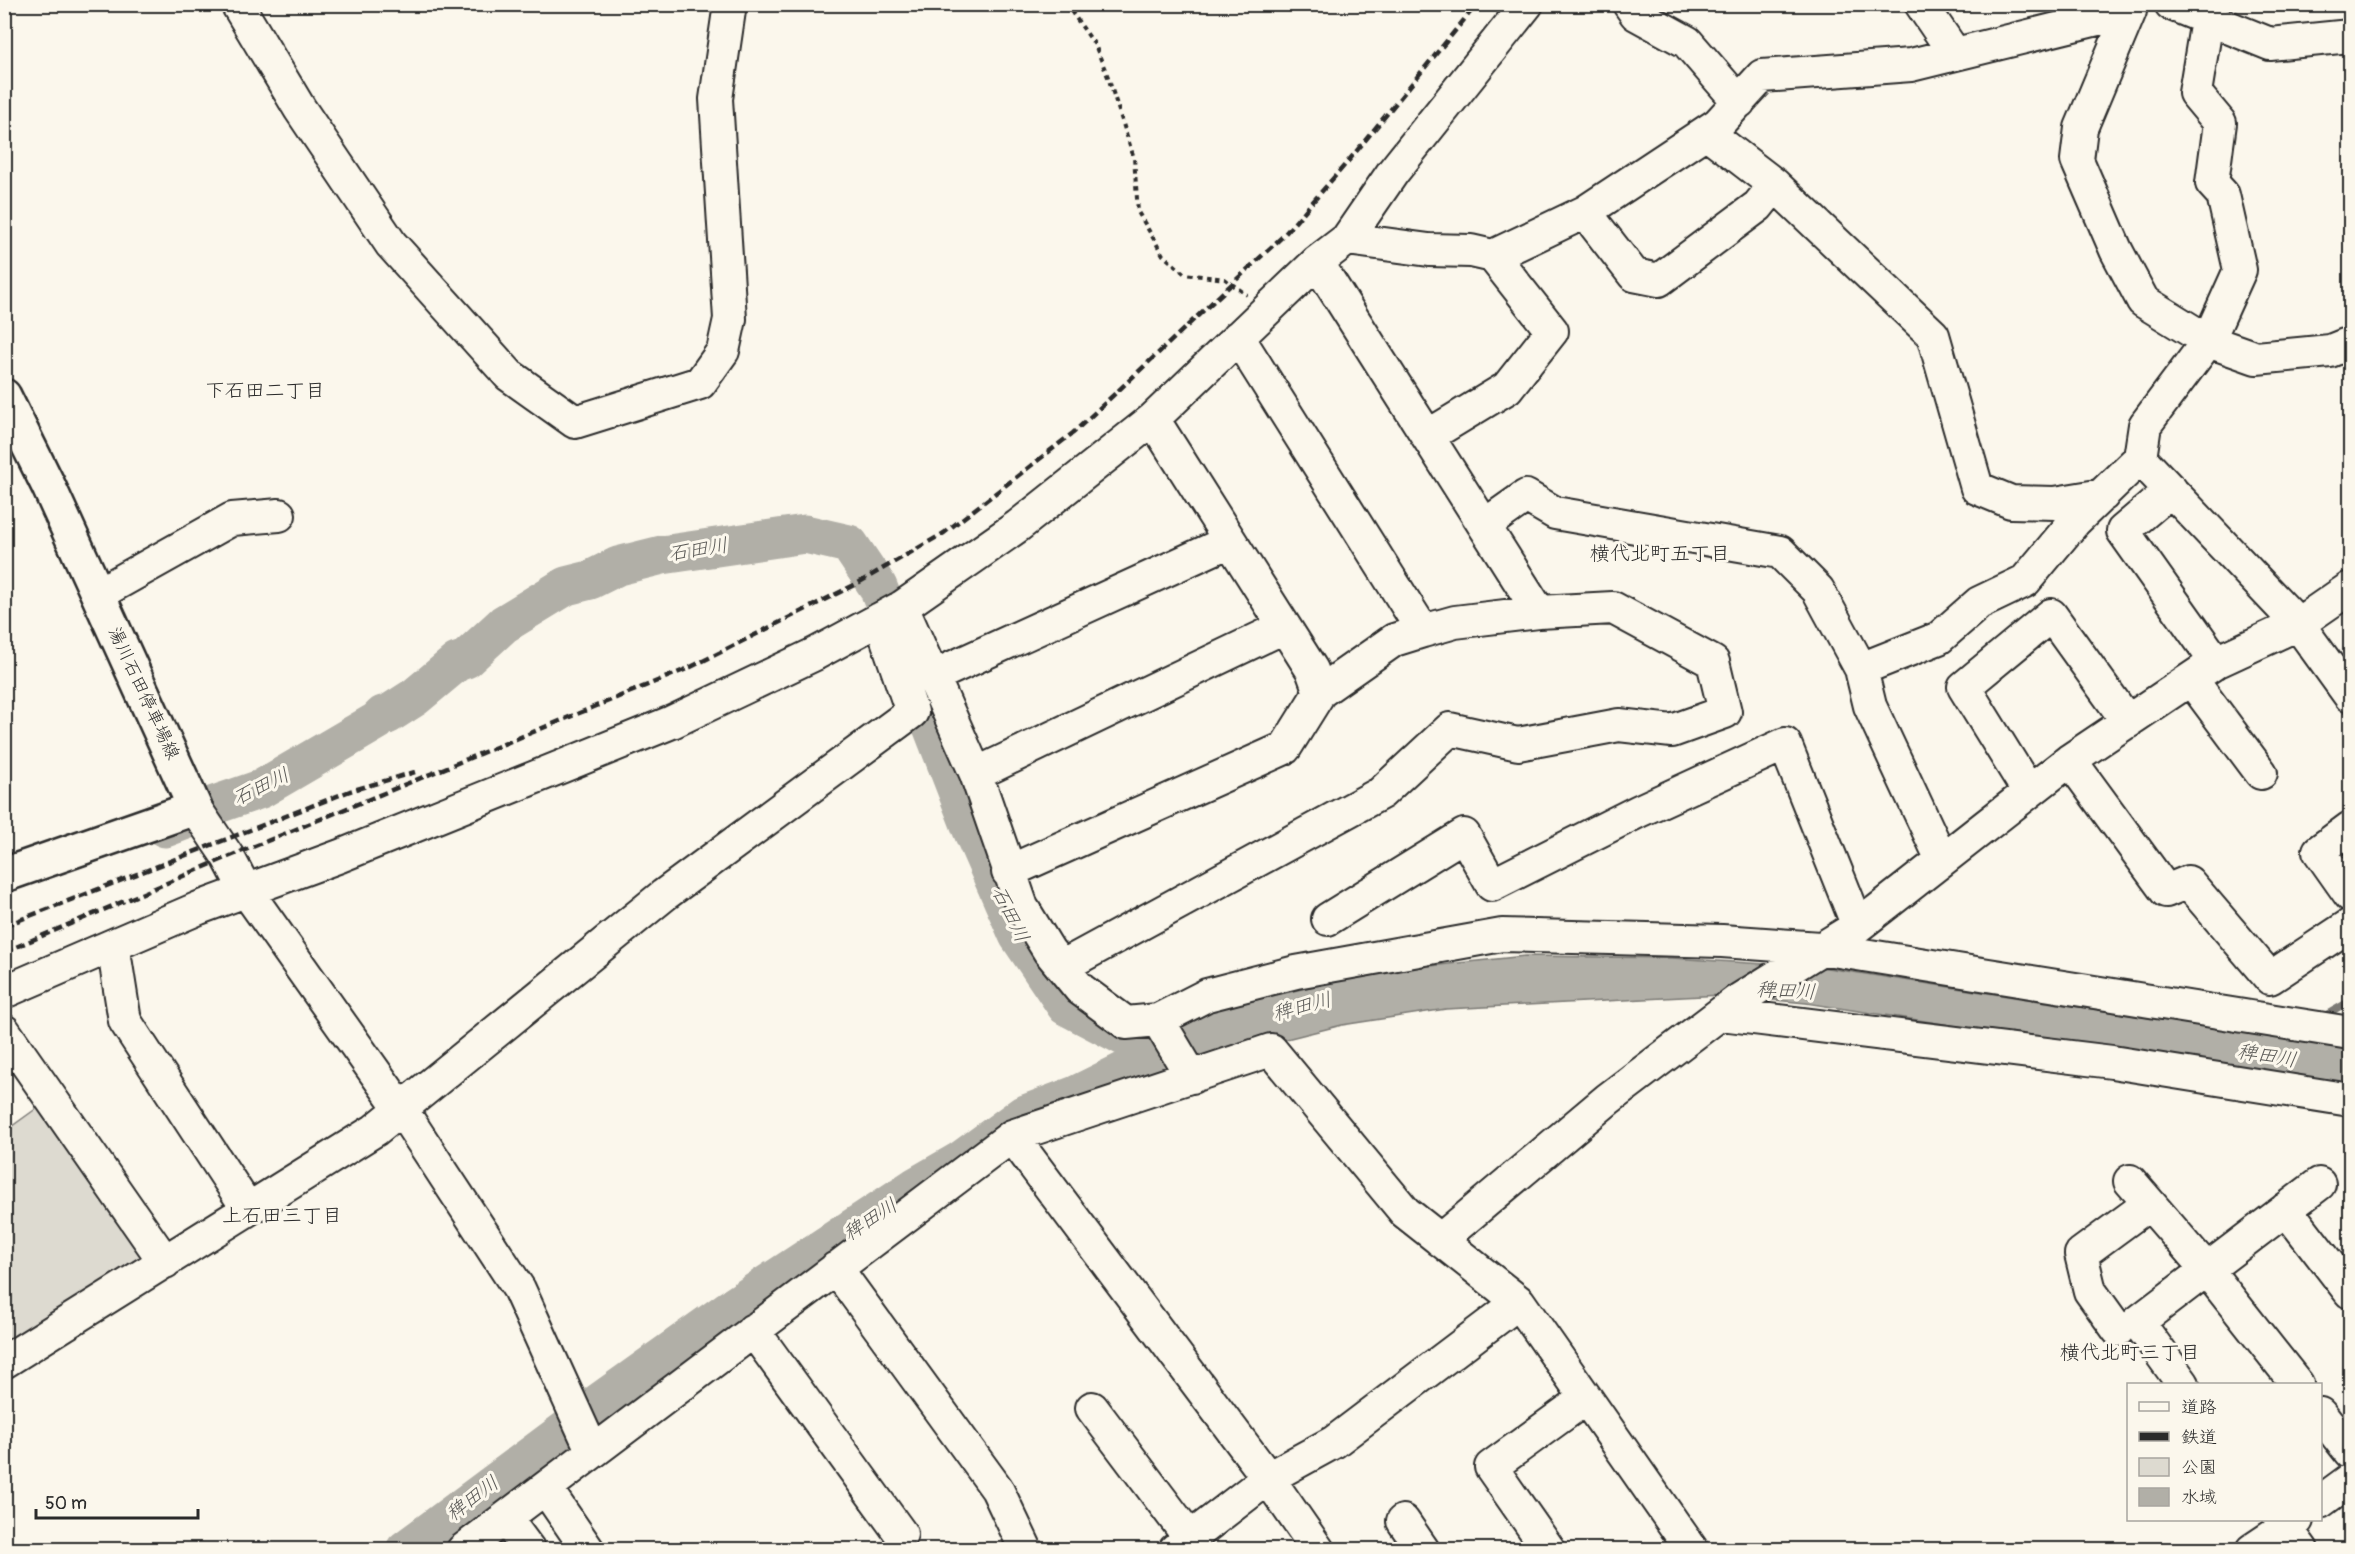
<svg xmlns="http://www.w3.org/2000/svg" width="2355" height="1554" viewBox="0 0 2355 1554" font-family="Pangolin,'Klee One',sans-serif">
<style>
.green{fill:#dddad0;stroke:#84827e;stroke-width:1.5}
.water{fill:#b1afa7;stroke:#7b7a75;stroke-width:1.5}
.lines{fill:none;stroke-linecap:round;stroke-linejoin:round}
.stream{stroke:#7b7a75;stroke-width:7}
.river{stroke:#b1afa7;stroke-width:39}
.minor-casing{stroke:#2b2b2b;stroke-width:36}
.major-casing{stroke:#2b2b2b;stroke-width:38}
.path{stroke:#2b2b2b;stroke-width:4;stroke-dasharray:4.5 4.5;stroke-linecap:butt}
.minor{stroke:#fbf7ec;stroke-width:32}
.major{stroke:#fbf7ec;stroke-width:33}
.rail{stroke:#2b2b2b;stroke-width:4.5;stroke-dasharray:9 4.5;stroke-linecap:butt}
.labels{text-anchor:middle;stroke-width:6;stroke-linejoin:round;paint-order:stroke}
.street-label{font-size:18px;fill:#2b2b2b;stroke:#fbf7ec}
.neighbourhood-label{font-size:20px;fill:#2b2b2b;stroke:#fbf7ec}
.water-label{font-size:20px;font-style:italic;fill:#5a5956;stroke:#fbf7ec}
</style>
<rect width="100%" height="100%" fill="#fbf7ec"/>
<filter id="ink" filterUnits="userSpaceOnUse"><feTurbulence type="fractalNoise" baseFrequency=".0167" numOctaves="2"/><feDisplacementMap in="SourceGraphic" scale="12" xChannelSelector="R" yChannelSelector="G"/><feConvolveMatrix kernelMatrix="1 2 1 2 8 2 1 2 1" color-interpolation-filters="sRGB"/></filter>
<g filter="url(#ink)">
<path class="green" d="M51,1098L165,1262L4,1362V1132Z"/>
<path class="water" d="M1525,956L1672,958L1827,968L2350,1049V1086L1806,1003L1722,995L1446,1009L1342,1025L1173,1068L1160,1063L1149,1047L1152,1034L1214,1010L1373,972Z"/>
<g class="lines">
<path class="stream" d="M2322,1017L2350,1001"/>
<path class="river" d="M165,828L191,818L197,811L261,789L377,721L383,715H387L415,697L457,662L466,659L504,624L566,586L590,580L618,566L662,555L805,534L849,544L878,587L972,830L1018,935L1066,1006L1131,1040L1153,1044
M405,1550L574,1424L580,1416L727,1311L915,1187L960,1161L1023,1115L1076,1095L1173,1047L1205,1036"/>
<defs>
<path id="minor" d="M237,4L300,109L391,244L509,375L575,422L700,383L723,351L730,319L716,99L730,4
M1629,4L1636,14L1687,42L1739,102
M1921,4L1955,54
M2130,4V11L2081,128L2077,160L2116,250L2143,301L2208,341L2256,358L2330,351L2350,343
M2171,4L2270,44L2350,36
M1706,132L1775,185L1933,335L1977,488L2011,502L2055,503L2103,495
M1585,212L1634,275L1659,280L1758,206L1775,185
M1347,239L1429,250L1471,251L1493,256L1585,212L1718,124L1762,76L1911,65L2130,11
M1317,262L1539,612
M1238,337L1423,631
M1153,419L1312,670L1320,692
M1428,436L1507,388L1552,331L1493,256
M2140,458L2298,624L2350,696
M2171,490L2123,531L2216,662
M1485,525L1526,496L1555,513L1780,552L1818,590L1861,669
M98,594L232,519L279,515
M902,607L976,774L1022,907L1049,951L1080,989L1126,1023L1158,1020L1207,995L1296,972L1502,935L1722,941L1820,948L2350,1033
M934,676L1230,541
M2191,679L2261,773
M2070,760L2166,891L2188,882L2270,978L2350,925
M976,774L1284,627
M2029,792L1964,687L2051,615L2128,722
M195,808L228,857L245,889L401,1109L519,1289L592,1450
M2350,828L2319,851L2350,895
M1942,860L1870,706L1861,669L1939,638L1979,603L2025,581L2075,521L2140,458L2145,425L2208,341L2240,270L2223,195L2212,183L2220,123L2195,93L2207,20
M1008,872L1285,748L1320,692L1394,640L1423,631L1455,622L1539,612L1613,608L1713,662L1725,712L1672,731L1619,725L1518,744L1450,729L1381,793L1063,966
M1328,919L1464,835L1492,885L1639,811L1785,744L1858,926
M113,945L125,1021L248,1209
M4,992L199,908L340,856L672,722L815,654L902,607L1018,526L1153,419L1317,262L1347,239L1393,172L1527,4
M1721,1014L2112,1062L2350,1100
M1158,1020L1192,1077
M4,1031L165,1262
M1012,1136L1268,1478L1318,1550
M2130,1181L2207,1270L2297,1384
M2286,1209L2350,1292
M1440,1240L1608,1099L1737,1001L1858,926L2070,760L2216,662L2298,624L2350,588
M836,1268L997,1489L1026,1550
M753,1330L901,1534
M2118,1330L2090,1291L2081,1254L2149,1204
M4,1362L375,1130L664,895L912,712L880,619
M2183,1384L2138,1322L2319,1184
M1092,1408L1190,1538
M2320,1414L2350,1452
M546,1489L588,1550
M2320,1502L2350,1480
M506,1519L529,1550
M2280,1520L2302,1550
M1403,1521L1423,1550
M463,1550L1012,1136L1271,1050L1405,1212L1519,1302L1692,1550
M1175,1550L1268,1478L1334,1442L1519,1302
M1549,1550L1491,1467L1586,1398
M2252,1550L2297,1520"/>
<path id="major" d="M4,396L48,485L195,808L4,875"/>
</defs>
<use href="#minor" class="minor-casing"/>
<use href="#major" class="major-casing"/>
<path class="path" d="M1066,4L1095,45L1108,77L1134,158L1138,212L1163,255L1185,274L1225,279L1247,295"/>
<use href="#minor" class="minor"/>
<use href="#major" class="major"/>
<path class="rail" d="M4,926L350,791L415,772
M4,952L228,857L689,668L858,583L944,533L1073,433L1283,236L1350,159L1477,4"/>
</g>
</g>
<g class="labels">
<g class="street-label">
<text transform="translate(144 693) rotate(65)" y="6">湯川石田停車場線</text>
</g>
<g class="neighbourhood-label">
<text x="265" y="397">下石田二丁目</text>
<text x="1660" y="560">横代北町五丁目</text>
<text x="282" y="1222">上石田三丁目</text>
<text x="2130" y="1359">横代北町三丁目</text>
</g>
<g class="water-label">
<text transform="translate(698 549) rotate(-9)" y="7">石田川</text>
<text transform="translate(261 786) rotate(-26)" y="7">石田川</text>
<text transform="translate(1011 914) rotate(64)" y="7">石田川</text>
<text transform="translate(1786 990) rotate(3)" y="7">稗田川</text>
<text transform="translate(1302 1006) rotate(-15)" y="7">稗田川</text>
<text transform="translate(2267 1055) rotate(9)" y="7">稗田川</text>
<text transform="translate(870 1219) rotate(-33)" y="7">稗田川</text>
<text transform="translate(472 1498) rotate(-37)" y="7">稗田川</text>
</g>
</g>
<rect width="2355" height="1554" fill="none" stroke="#fbf7ec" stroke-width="24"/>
<rect x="12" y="12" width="2331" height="1530" fill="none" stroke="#2b2b2b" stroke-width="2" filter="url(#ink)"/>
<rect x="2127" y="1383" width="195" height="138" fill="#fbf7ec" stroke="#a8a59f" stroke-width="1.5"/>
<rect x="2139" y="1402" width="30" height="9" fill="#fbf7ec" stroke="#a8a59f" stroke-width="1.5"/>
<text x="2181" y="1413" font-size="18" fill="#2b2b2b">道路</text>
<rect x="2139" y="1432" width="30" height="9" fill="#2b2b2b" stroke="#a8a59f" stroke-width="1.5"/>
<text x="2181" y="1443" font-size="18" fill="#2b2b2b">鉄道</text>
<rect x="2139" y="1458" width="30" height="18" fill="#dddad0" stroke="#a8a59f" stroke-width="1.5"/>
<text x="2181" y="1473" font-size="18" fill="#2b2b2b">公園</text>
<rect x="2139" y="1488" width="30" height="18" fill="#b1afa7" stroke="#a8a59f" stroke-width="1.5"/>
<text x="2181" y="1503" font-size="18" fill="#2b2b2b">水域</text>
<path d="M36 1509v9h162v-9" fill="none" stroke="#2b2b2b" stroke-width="3"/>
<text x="45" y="1509" font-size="18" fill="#2b2b2b" stroke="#fbf7ec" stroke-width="4.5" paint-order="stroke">50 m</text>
</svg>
